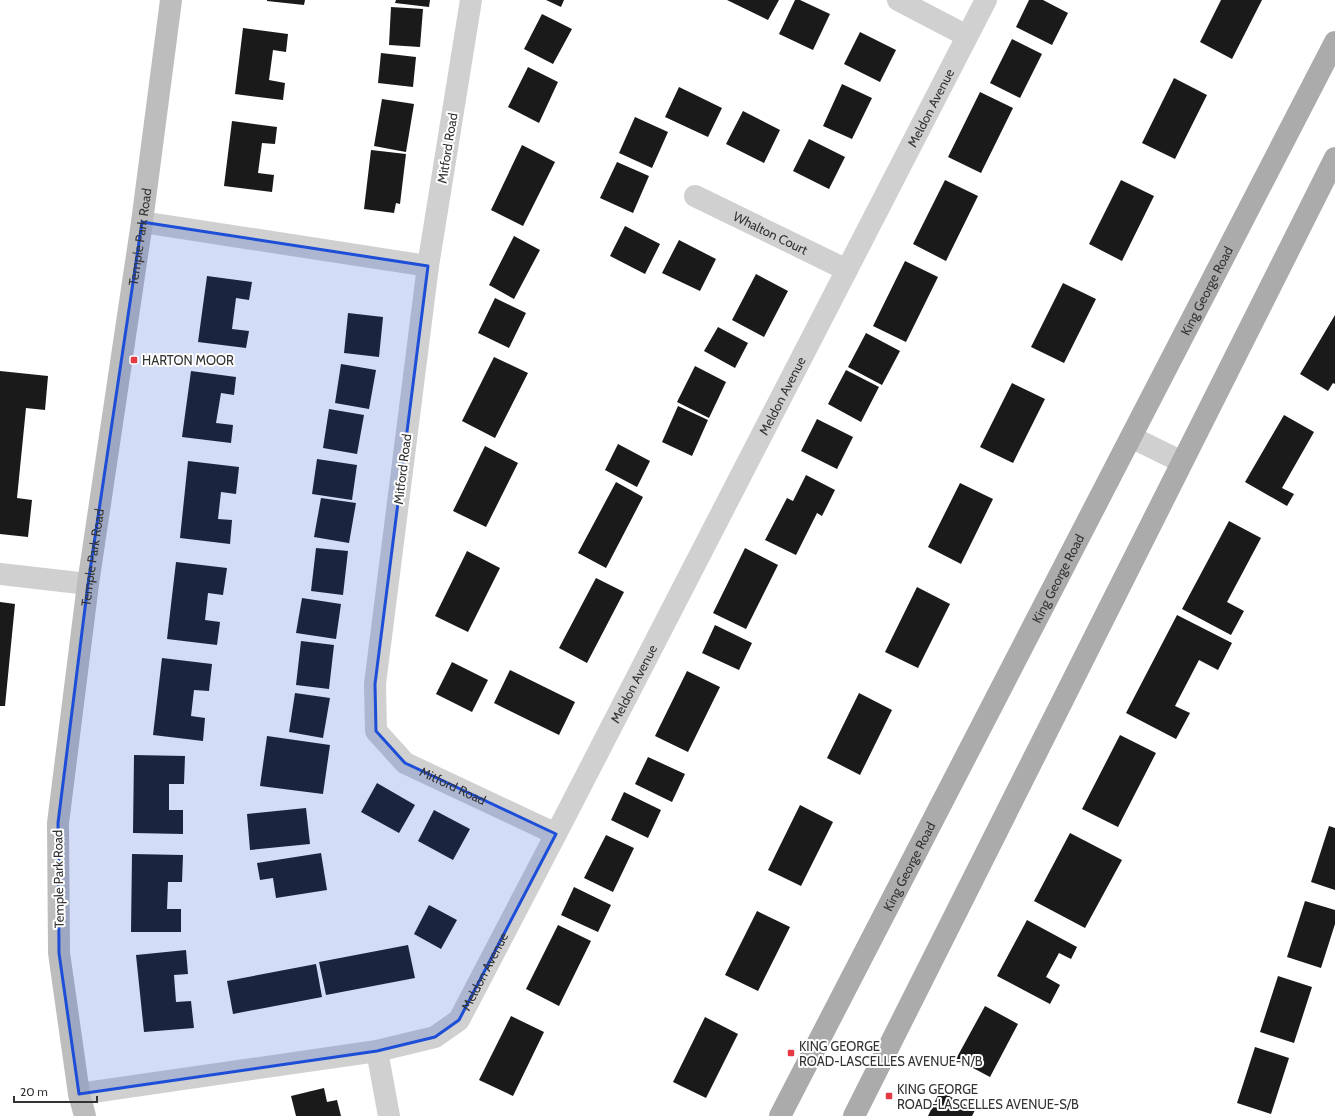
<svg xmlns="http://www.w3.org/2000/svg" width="1335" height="1116" viewBox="0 0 1335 1116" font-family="Cabin,sans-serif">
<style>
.building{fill:#1a1a1a}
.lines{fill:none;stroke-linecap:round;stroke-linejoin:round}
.street{stroke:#d0d0d0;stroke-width:22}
.secondary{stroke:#bdbdbd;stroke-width:22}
.primary{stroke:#ababab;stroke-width:22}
.marked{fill:#1d4ed8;fill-opacity:0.2;stroke:#1d4ed8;stroke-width:3;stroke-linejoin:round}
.poi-dot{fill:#e63946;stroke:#fff;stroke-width:1.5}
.labels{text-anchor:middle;stroke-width:4;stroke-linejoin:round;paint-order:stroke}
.street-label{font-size:13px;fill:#333;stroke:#fff}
.poi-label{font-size:13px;fill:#333;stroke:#fff;text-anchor:start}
</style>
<rect width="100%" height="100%" fill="#fff"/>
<path class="building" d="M267,0H305L304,5L267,1Z
M396,0H430L429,7L395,3Z
M546,0H564L561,7Z
M727,0H779L768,20Z
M795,0H800L830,14L813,50L779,34Z
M1029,0H1043L1068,13L1052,45L1016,27Z
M1221,0H1262L1232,59L1200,42Z
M391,7L423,9L420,47L389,45Z
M542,14L572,29L553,64L524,49Z
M243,28L288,34L286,52L273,50L269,80L285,83L283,100L235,94Z
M860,32L896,50L880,82L844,64Z
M1012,39L1042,54L1020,98L990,83Z
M381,53L416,57L413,87L378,83Z
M528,67L558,82L539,123L508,107Z
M1174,78L1207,95L1175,159L1142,143Z
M842,84L872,98L852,139L823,126Z
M679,87L722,108L708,137L665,117Z
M980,92L1013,108L981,173L948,157Z
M382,99L414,104L406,152L374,146Z
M743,111L780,130L764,163L726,144Z
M635,117L668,132L652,168L619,153Z
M232,121L277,127L275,144L262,143L258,173L274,175L272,192L224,186Z
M809,139L845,157L829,189L793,171Z
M522,145L555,162L523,226L491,210Z
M371,150L406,154L400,204L396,203L394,213L364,209Z
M617,162L649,176L633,213L600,198Z
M945,180L978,196L946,261L913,244Z
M1121,180L1154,196L1122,261L1089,244Z
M625,226L660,244L645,274L610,256Z
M514,236L540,250L514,299L489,285Z
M679,240L716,259L700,291L662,273Z
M905,261L938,277L906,342L873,326Z
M756,274L788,291L764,337L732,320Z
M207,276L252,282L249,300L236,298L232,329L249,331L246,348L198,342Z
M1063,283L1096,299L1064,363L1031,347Z
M495,298L526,313L509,348L478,333Z
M348,313L383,317L379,357L344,353Z
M1335,315V384L1333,383L1328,391L1300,374Z
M718,327L748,343L735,368L704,351Z
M866,333L900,351L882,385L848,367Z
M494,357L528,373L495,438L462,421Z
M341,364L376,370L369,409L335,403Z
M695,366L726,382L709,418L677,402Z
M846,370L879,387L861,422L828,404Z
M0,371L48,376L45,410L26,408L17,498L32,500L28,537L0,534Z
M191,371L236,377L234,395L221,393L216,423L233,425L231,443L182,437Z
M1012,383L1045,399L1013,463L980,447Z
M678,406L708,420L692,456L662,442Z
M329,409L364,415L357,454L323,448Z
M1284,415L1314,432L1282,488L1294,494L1287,506L1245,482Z
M817,419L853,437L837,469L801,451Z
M618,444L650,461L637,487L605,470Z
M485,446L518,463L486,527L453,511Z
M317,459L357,465L352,500L312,494Z
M188,461L239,467L236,494L221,492L218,519L232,520L230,544L180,538Z
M806,475L835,490L822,516L817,513L796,555L765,540L787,498L793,501Z
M616,482L643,497L606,568L578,553Z
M960,483L993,499L961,564L928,547Z
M321,498L356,503L349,543L314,537Z
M1229,521L1261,538L1227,602L1244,611L1231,635L1182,609Z
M316,548L348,551L343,595L311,591Z
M745,548L778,565L746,629L713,613Z
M467,551L500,568L468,632L435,616Z
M176,562L227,568L223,595L208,593L205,620L220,622L217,645L167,639Z
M596,578L624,592L587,663L559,648Z
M917,587L950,604L918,668L885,652Z
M302,598L341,604L336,639L296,633Z
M0,602L15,604L5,706H0Z
M1177,615L1232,643L1218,670L1199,660L1175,706L1190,713L1176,739L1126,713Z
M715,625L752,643L739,670L702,653Z
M301,641L334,645L329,689L296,685Z
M162,658L212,664L209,691L194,690L191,716L205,718L203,741L153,735Z
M452,662L488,680L472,712L436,694Z
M510,670L575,702L559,735L494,703Z
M687,671L720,687L688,752L655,736Z
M295,693L330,698L323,738L289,732Z
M859,693L892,710L860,775L827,758Z
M1120,735L1156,753L1118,827L1082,809Z
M267,736L330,745L323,794L260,786Z
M134,755L185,756L184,784H169V810H183V834L133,833Z
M648,757L685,774L672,802L635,784Z
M377,783L415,805L399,833L361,812Z
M624,792L661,810L648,838L611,820Z
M800,805L833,822L801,886L768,870Z
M306,808L310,844L250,850L247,814Z
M434,810L470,829L453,860L418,841Z
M1329,826L1335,828V890L1311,882Z
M1070,833L1122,860L1085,928L1034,901Z
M606,835L634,848L613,892L584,878Z
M321,853L327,890L276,898L273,878L260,880L257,863Z
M132,854L183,855L182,882H168L167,909H181V932H131Z
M574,887L611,905L598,932L561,915Z
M1305,901L1335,910V924L1321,968L1287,957Z
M429,905L457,920L441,949L414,934Z
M757,911L790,927L758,991L725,975Z
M1027,920L1077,947L1071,959L1059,953L1046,977L1060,985L1050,1004L997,976Z
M558,925L591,941L559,1006L526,989Z
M408,945L415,978L326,995L319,962Z
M186,950L188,974L174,975L176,1002L191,1001L194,1028L144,1032L136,955Z
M316,964L322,997L233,1014L227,981Z
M1278,976L1312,987L1294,1043L1260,1032Z
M985,1006L1018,1024L990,1077L956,1059Z
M511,1016L544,1032L513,1096L479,1080Z
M705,1017L738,1034L706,1098L673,1082Z
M1255,1047L1289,1058L1271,1114L1237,1103Z
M324,1088L327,1102L337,1100L341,1116H296L291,1096Z
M940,1091L975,1110L972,1116H928Z"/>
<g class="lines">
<g class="street">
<path id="s1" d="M471,0L428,266L375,684L376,731L405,763L556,834"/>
<path d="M898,0L967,36"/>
<path id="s2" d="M695,196L847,270"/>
<path d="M142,222L428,266"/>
<path d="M1131,437L1182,462"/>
<path d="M0,574L88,584"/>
<path d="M377,1051L389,1116"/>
<path id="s3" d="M79,1094L377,1051L435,1037L459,1020L556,834L986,0"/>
</g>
<path class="secondary" id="s4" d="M85,1116L79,1094L59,953L58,823L88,584L142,222L171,0"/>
<g class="primary">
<path id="s5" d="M780,1116L1335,42"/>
<path d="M854,1116L1335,158"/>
</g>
</g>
<path class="marked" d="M142,222L428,266L375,684L376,731L405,763L556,834L459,1020L435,1037L377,1051L79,1094L59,953L58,823L88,584Z"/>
<g class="poi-dot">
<rect x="130" y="356" width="8" height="8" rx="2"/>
<rect x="787" y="1049" width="8" height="8" rx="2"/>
<rect x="885" y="1092" width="8" height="8" rx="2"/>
</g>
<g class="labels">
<g class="street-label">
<text dy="5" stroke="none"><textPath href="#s3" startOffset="1417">Meldon Avenue</textPath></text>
<text transform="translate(447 148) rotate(-81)" y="5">Mitford Road</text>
<text dy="5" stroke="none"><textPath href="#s2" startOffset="84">Whalton Court</textPath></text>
<text dy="5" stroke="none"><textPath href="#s4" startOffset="887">Temple Park Road</textPath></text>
<text dy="5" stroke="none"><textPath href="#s5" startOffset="929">King George Road</textPath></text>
<text dy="5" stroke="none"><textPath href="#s3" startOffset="1093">Meldon Avenue</textPath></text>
<text transform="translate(402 469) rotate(-83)" y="5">Mitford Road</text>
<text dy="5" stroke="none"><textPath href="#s4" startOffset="563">Temple Park Road</textPath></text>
<text dy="5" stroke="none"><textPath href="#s5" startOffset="605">King George Road</textPath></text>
<text dy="5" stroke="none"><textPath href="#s3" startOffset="769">Meldon Avenue</textPath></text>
<text dy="5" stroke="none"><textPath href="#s1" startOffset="834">Mitford Road</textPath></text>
<text dy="5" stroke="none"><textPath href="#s5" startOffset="281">King George Road</textPath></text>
<text transform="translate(58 879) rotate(-91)" y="5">Temple Park Road</text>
<text dy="5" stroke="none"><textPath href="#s3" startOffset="445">Meldon Avenue</textPath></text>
</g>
<g class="poi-label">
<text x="142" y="365">HARTON MOOR</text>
<text x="799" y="1051">KING GEORGE<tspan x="799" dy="15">ROAD-LASCELLES AVENUE-N/B</tspan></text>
<text x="897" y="1094">KING GEORGE<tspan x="897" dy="15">ROAD-LASCELLES AVENUE-S/B</tspan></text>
</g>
</g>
<path d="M14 1096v6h83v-6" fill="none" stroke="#333333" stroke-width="2"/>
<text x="20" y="1096" font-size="12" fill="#333333" stroke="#ffffff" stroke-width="3" paint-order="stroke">20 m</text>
</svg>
